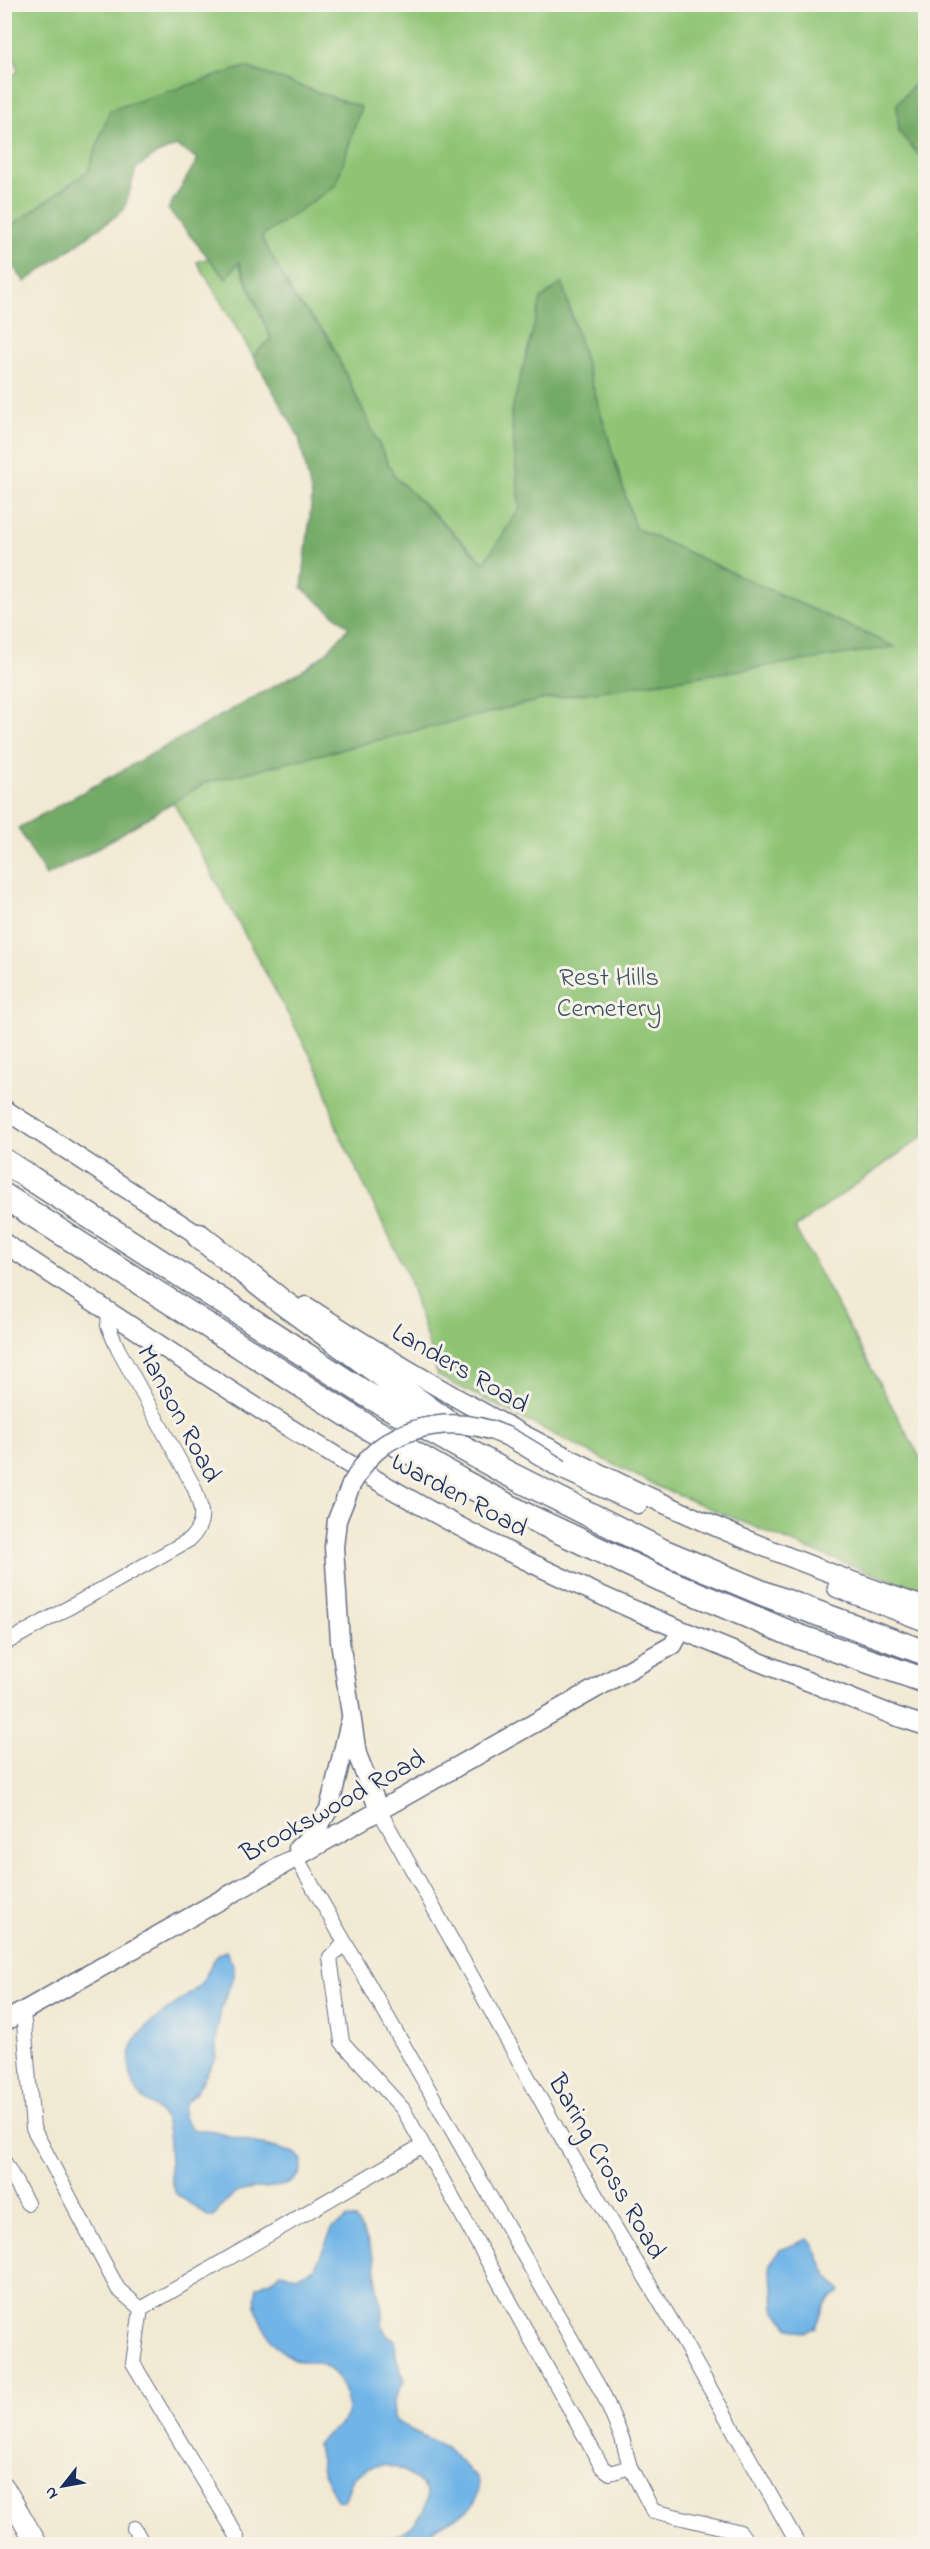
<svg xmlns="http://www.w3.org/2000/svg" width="930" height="2549" viewBox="0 0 930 2549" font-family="'Indie Flower',sans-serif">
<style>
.green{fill:#8fc475;stroke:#557a6a;stroke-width:1.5}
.forest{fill:#73aa66;stroke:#476c62;stroke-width:1.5}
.water{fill:#71b5e7;stroke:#4672a2;stroke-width:1.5}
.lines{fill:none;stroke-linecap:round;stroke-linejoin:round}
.minor-casing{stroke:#667087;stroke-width:16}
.secondary-casing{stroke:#667087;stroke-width:21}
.primary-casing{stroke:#667087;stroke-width:22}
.motorway-casing{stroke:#667087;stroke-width:27}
.minor{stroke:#fff;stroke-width:14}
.secondary{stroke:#fff;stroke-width:18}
.primary{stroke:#fff;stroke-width:20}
.motorway{stroke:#fff;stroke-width:24}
.secondary-bridge-casing{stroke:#667087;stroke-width:21;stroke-linecap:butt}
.secondary-bridge{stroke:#fff;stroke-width:18}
.labels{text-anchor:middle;stroke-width:6;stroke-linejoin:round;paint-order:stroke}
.park-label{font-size:27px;fill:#385464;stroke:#f7f3e8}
.street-label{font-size:27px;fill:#1b2f5e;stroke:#f7f3e8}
</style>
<rect width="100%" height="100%" fill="#f7f3e8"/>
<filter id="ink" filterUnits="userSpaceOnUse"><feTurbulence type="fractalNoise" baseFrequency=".0167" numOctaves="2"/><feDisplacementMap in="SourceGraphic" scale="12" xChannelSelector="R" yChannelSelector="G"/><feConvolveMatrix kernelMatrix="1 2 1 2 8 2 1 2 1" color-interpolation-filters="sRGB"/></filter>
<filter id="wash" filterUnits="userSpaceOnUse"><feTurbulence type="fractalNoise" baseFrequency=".008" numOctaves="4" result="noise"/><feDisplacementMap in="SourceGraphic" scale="24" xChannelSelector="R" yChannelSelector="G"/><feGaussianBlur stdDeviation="1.35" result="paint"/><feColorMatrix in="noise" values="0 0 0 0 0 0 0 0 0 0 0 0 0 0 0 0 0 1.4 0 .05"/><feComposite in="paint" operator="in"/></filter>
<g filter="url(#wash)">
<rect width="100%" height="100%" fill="#f2e9d2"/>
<path class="green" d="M5,4L925,5V72L897,104L899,132L926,162L925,1135L795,1228L925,1467V1593L805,1548L661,1488L438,1376L408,1276L337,1129L322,1077L173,802L205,783L540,700L893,647L635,528L562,283L511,413L520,508L485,563L394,476L327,335L295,299L261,237L336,185L361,107L245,67L110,110L88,171L5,231V82L18,71L5,23Z
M209,258L226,279L238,262L271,339L253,356L197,262Z"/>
<path class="forest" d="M245,67L361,107L336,185L261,237L295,299L327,335L394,476L484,563L520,508L511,413L541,299L562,283L635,528L895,647L540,700L205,783L86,855L46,876L18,828L305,669L327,652L349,627L302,588L312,497L299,437L253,356L271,339L239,262L226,279L168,209L198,159L176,146L155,155L136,169L124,210L25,282L13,266L5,271V231L88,171L110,110Z
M925,72V162L899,132L897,104Z"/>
<path class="water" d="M226,1951L234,1967V1976L222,2005L217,2030L216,2057L197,2091L184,2104L183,2118L194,2130H206L295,2153L302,2160C299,2199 262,2181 237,2193C226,2199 221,2207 214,2217H209L175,2193C166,2171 173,2143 165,2120C159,2106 144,2103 137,2091C110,2036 161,2018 196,1989C209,1979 209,1956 226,1951Z
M348,2218L355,2219L365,2235L375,2261L377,2289L383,2313L382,2326L386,2334L395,2340L396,2356L404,2381L393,2402L394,2418L409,2429L446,2447L477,2478C487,2522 435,2514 421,2544H358C372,2533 396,2542 410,2528C418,2520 428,2507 427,2496C427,2489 421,2485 417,2481C399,2464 375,2458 355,2477C348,2483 349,2494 344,2501L337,2500L322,2471L317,2445C324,2433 340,2429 346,2416C350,2409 347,2401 345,2394C340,2379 331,2365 314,2362C306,2361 299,2362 292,2358C270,2346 250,2311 257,2287L272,2280L281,2273L298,2276L315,2268L332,2229Z
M808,2239L812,2242L827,2276L840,2290L839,2293C823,2300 822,2313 816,2327L805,2333L790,2327L774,2309L773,2285L769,2270L770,2264L780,2250Z"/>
</g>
<g filter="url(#ink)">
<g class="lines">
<defs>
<path id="minor" d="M4,1644L189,1540C207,1523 202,1508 194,1487L118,1349L108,1326L109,1311
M379,1810L567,2147L678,2332L798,2544
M296,1857L604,2396L622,2438L630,2467L653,2511L729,2529L740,2532L749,2544
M345,1943L330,1958L342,2042L403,2109L602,2467L610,2473L630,2467
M23,2011L33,2128L118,2289L141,2309L133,2363L237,2536V2544
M4,2161L27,2203
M141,2309L423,2145
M134,2528L143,2544"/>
<path id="secondary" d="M4,1109L210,1243
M4,1243C156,1342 306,1445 466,1530C604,1603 750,1658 895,1716L926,1726
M306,1306C498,1432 708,1534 926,1607
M561,1469L638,1504
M351,1485L337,1520L334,1547L340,1641L357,1754L379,1810
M837,1588L926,1622
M298,1848L313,1835L329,1809L350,1722
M4,2022L673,1645L681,1630"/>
<path id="primary" d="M4,2487L37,2544"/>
<path id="motorway" d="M4,1161L366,1394L507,1473L662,1551L765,1594L926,1653
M4,1196L369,1428L461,1481L525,1515L661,1579L794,1635L926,1681
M199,1236L282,1302L451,1425"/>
</defs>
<use href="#minor" class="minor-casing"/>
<use href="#secondary" class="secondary-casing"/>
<use href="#primary" class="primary-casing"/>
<use href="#motorway" class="motorway-casing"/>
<use href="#minor" class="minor"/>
<use href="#secondary" class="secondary"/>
<use href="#primary" class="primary"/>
<use href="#motorway" class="motorway"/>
<defs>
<path id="secondary-bridge" d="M351,1485C357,1476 362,1466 369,1458C404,1421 462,1416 506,1436C525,1445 543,1458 561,1469"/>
</defs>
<use href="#secondary-bridge" class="secondary-bridge-casing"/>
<use href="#secondary-bridge" class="secondary-bridge"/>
</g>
</g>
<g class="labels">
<g class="park-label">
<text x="609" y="985">Rest Hills<tspan x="609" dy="31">Cemetery</tspan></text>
</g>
<g class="street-label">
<text transform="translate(461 1367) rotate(30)" y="9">Landers Road</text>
<text transform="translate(180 1413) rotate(62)" y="9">Manson Road</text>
<text transform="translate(460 1494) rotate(28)" y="9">Warden Road</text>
<text transform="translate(332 1805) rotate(-29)" y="9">Brookswood Road</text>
<text transform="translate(608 2166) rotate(60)" y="9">Baring Cross Road</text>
</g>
</g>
<rect width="930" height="2549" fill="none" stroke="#f7f3e8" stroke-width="24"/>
<g transform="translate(63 2486) rotate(239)" stroke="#f7f3e8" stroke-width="4.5" paint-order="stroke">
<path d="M0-4.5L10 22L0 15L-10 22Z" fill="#1b2f5e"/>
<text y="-9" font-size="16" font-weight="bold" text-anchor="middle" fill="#1b2f5e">N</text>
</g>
</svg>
